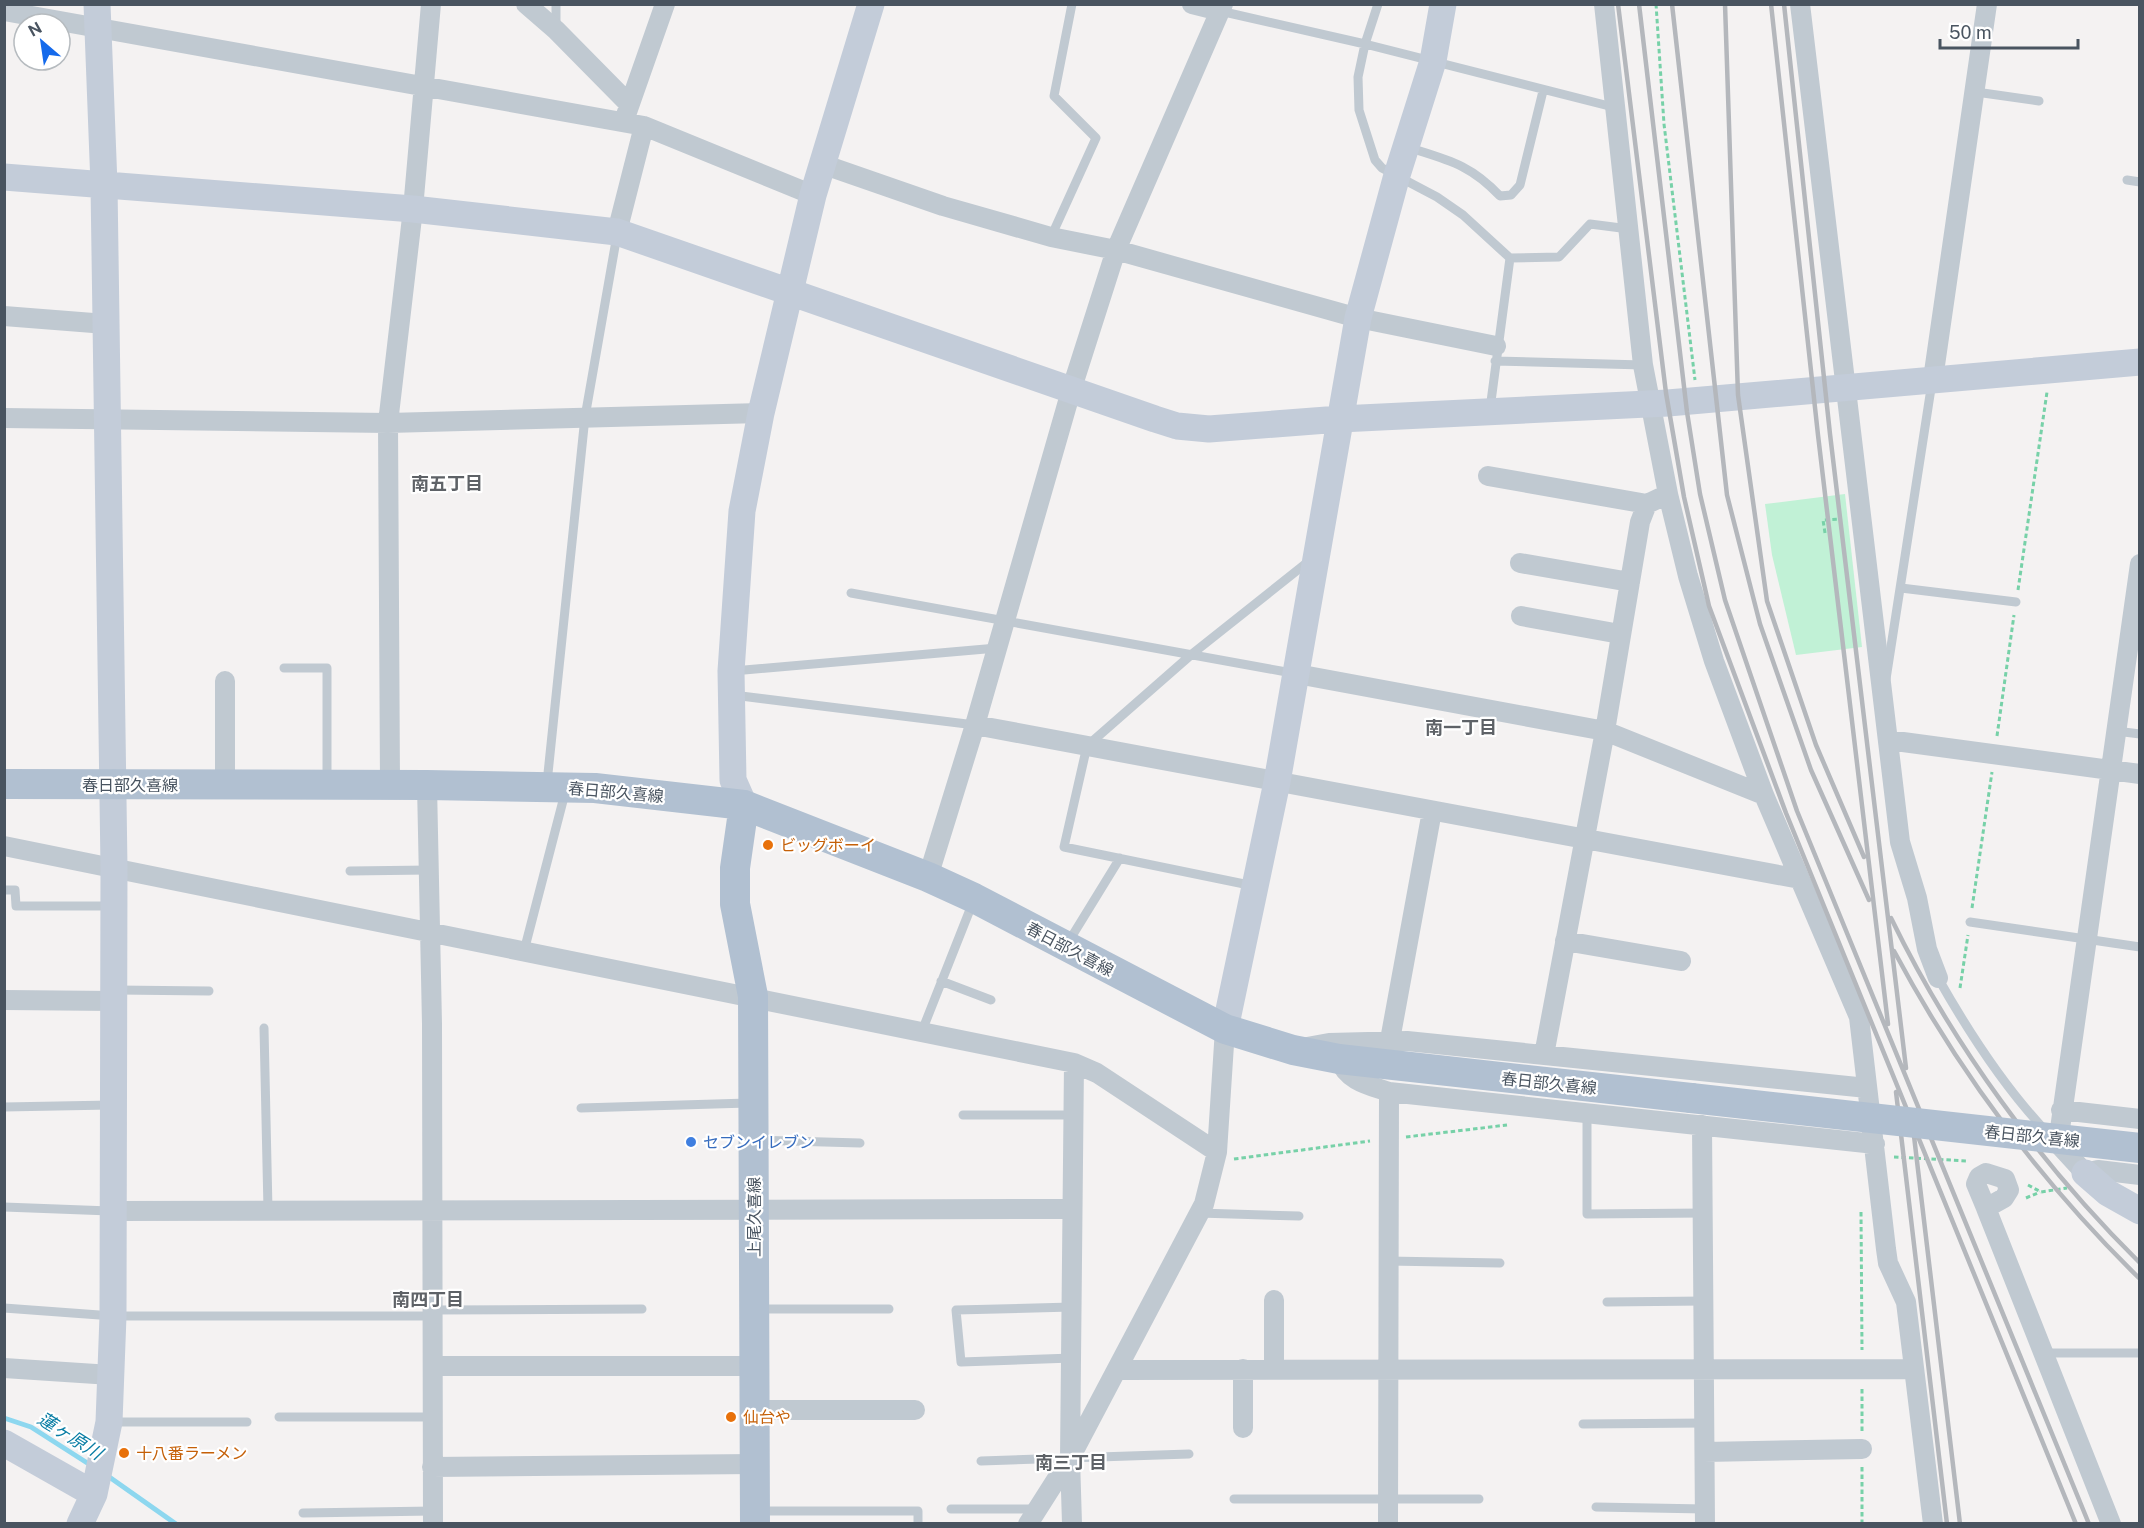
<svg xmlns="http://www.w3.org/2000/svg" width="2144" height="1528" viewBox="0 0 2144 1528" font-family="'Public Sans','Noto Sans JP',sans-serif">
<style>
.green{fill:#c1f1d6}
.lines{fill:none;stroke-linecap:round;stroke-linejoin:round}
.stream{stroke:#8dd7ef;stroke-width:5}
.path{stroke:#77d1a8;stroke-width:3;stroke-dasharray:4.5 3;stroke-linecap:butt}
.lane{stroke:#c0c9d1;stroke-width:9}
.street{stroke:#c0c9d1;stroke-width:20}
.secondary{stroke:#c3ccd9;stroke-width:27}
.primary{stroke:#b1c0d1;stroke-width:30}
.rail{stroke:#b4b7bc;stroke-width:4.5}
.primary-bridge{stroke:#b1c0d1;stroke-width:30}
.food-dot{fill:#e8710a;stroke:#fff;stroke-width:2}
.shop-dot{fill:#3f7fe0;stroke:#fff;stroke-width:2}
.labels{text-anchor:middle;stroke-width:4.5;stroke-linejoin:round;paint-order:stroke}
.street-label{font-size:16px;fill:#495460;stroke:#fff}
.food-label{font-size:16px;fill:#c56008;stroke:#fff;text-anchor:start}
.shop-label{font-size:16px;fill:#366cbe;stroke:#fff;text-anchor:start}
.neighbourhood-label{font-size:18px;font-weight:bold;fill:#5e6267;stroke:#fff}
.water-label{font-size:18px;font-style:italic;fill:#097da4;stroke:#fff}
</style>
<rect width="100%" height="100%" fill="#f4f2f2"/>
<path class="green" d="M1845,494L1862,647L1796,655L1772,555L1765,504Z"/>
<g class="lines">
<path class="stream" d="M4,1418L31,1427L92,1466
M105,1474L176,1524"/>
<path class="path" d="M1656,4L1664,124L1695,380
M1825,533L1823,520L1842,519
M2018,590L2047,392
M1997,736L2014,615
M1972,908L1992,772
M1960,988L1968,935
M1406,1137L1507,1125
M1894,1157L1968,1161
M1234,1159L1370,1141
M2028,1185L2041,1192L2067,1188
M2026,1198L2040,1192
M1861,1212L1862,1350
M1862,1431V1386
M1862,1524V1467"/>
<path class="lane" d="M556,4V28
M1378,4L1365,44L1358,77L1359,110L1375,160L1382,168L1437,197L1463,215L1510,258L1490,409
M1220,11L1365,44L1617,108
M1976,92L2039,101
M1407,147C1448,160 1470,164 1500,196L1511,195L1520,185L1543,91
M2127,180L2140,182
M1051,237L1096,138L1054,96L1072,4
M1510,258L1559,257L1590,224L1629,229
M1495,361L1643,365
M1901,588L2016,602
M851,593L1292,673
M284,668H327V782
M733,671L997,648
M1886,679L1932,382
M733,695L975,725
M2116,731L2140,734
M547,783L585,417L617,235
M350,871L429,870
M1254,886L1064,847L1087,746L1192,654L1309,561
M4,890H15L16,906H112
M1970,922L2140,947
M1069,941L1120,858
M524,951L565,793
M1938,978C1968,1031 2002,1084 2043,1128
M941,981L991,1000
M117,990L209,991
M264,1028L268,1210
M922,1031L973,902
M4,1107L111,1105
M581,1108L748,1103
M1587,1114V1214L1704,1213
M963,1115H1073
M756,1140L860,1143
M4,1207L110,1211
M1199,1213L1299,1216
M1388,1261L1500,1263
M1607,1302L1704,1301
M1072,1307L956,1310L961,1362L1072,1358
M4,1308L113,1316H432
M757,1309H889
M432,1310L642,1309
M2043,1353H2140
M279,1417H432
M111,1422H247
M1583,1424L1705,1423
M981,1461L1189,1454
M1234,1499H1479
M1596,1507L1705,1509
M951,1509H1037
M758,1511H918V1524
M303,1513L433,1511"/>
<path class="street" d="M526,4L556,30L628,103
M1192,4L1220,11
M1800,4L1900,842L1917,898L1927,949L1938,978
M4,11L644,126L813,195
M626,115L665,4
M822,164L943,206L1051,237L1116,250L1358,318L1496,346
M617,232L644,126
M4,316L106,324
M1933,379L1987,4
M4,418L388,423L761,413
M1488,476L1647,504
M1520,563L1630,582
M1521,616L1620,634
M1297,674L1605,731L1764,795L1714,661L1688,576L1668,494
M225,681V785
M975,725L1800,879
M1888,740L2140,774
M390,785L388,423L413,209L431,4
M427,785L432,1024L433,1524
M1764,795L1859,1017L1886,1249L1888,1263L1906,1302L1933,1524
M4,846L1074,1063L1097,1073L1217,1152
M928,877L975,725L1071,391L1116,250L1223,4
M1565,941L1681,961
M4,1000L114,1001
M1390,1040L1432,811
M1307,1047L1329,1043L1407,1041L1867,1088
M1544,1055L1605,731L1640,522L1647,504L1668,494L1643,365L1604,4
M1339,1059C1347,1081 1368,1085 1389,1092L1875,1144
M2061,1110L2140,1119
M1702,1125L1705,1524
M2051,1136L2085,1173L2098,1170L2140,1175
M2058,1143L2140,564
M1986,1173L2005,1179L2009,1190L2004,1198L1986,1208L1976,1184L1979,1177Z
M1986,1208L2111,1524
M113,1211L1072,1209
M1274,1300V1368
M433,1366H754
M4,1368L111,1375
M1243,1369V1428
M1117,1370L1914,1369
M755,1410H915
M1705,1452L1862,1449
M432,1467L755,1464
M1028,1524L1070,1458L1204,1204L1217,1152L1225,1029
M1072,1524L1070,1458L1074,1063
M1388,1524L1389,1092"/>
<path class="secondary" d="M4,177L413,209L617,232L1155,419L1177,426L1209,429L1340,419L1668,403L2140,362
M744,805L733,780L731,671L742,511L761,413L813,195L871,4
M1225,1029L1277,782L1358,318L1397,175L1433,61L1443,4
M2085,1173L2108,1193L2140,1211
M4,1443L94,1494
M80,1524L94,1494L109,1422L113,1316L114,867L104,185L97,4"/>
<path class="primary" d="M4,784L427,785L595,788L744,805L928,877L974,898L1225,1029L1293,1050L1339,1059L1691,1098
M744,805L735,868V904L753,996L755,1524"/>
<path class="rail" d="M1618,4L1666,393L1684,497L1709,606L1786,813L2076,1524
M1639,4L1687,412L1700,494L1725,600L1797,811L2089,1524
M1672,4L1727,495L1760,624L1783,690L1811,770L1869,900
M1725,4L1738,395L1767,601L1816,745L1864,857
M1771,4L1818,435L1888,1024
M1784,4L1830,434L1906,1068
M1891,918C1952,1044 2040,1164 2140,1263
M1894,951C1958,1071 2042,1183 2140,1279
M1896,1092L1947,1524
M1914,1136L1960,1524"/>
<path class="primary-bridge" d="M1691,1098L2140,1148"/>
</g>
<g class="food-dot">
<circle cx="768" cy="845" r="6"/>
<circle cx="731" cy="1417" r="6"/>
<circle cx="124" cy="1453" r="6"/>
</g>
<circle class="shop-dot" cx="691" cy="1142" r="6"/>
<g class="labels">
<g class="street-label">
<text x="130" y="791">春日部久喜線</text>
<text transform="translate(616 792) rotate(5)" y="6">春日部久喜線</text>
<text transform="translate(1070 949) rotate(28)" y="6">春日部久喜線</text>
<text transform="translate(1549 1083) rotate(6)" y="6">春日部久喜線</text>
<text transform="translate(2032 1136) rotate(6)" y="6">春日部久喜線</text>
<text transform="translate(754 1217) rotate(-90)" y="6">上尾久喜線</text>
</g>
<g class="food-label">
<text x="780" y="851">ビッグボーイ</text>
<text x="743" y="1423">仙台や</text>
<text x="136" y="1459">十八番ラーメン</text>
</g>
<g class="shop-label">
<text x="703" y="1148">セブンイレブン</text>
</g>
<g class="neighbourhood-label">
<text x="447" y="490">南五丁目</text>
<text x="1461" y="734">南一丁目</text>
<text x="428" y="1306">南四丁目</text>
<text x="1071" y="1469">南三丁目</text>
</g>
<g class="water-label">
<text transform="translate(70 1436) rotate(32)" y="6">蓮ヶ原川</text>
</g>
</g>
<rect width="2144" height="1528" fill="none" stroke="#495460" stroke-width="12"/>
<g transform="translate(42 42) rotate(331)"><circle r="28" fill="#ffffff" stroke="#b6bbbf" stroke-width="1.5"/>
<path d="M0-4.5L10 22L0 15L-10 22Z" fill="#156aeb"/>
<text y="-9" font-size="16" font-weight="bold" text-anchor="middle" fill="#495460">N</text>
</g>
<path d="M1940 39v9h138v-9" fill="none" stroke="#495460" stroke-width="3"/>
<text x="1949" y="39" font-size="18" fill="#495460" stroke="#ffffff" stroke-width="4.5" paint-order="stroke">50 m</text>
</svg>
